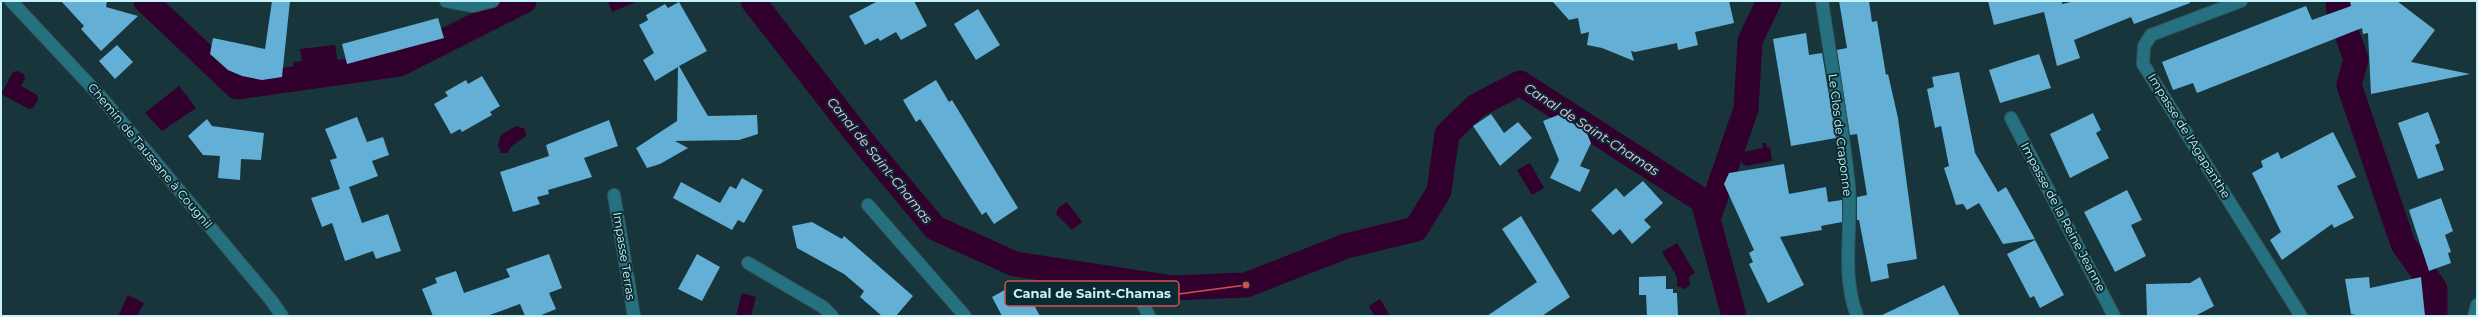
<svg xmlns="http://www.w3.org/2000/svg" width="2478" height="317" viewBox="0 0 2478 317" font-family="Montserrat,sans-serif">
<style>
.water{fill:#31002d}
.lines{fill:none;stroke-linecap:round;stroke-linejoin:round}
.canal{stroke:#31002d;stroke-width:25}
.building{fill:#63afd5}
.minor-casing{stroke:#33545a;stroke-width:14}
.minor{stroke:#26717f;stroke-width:12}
.labels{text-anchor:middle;stroke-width:4;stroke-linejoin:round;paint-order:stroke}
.street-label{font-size:12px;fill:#c6f2fb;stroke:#0c2b31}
.water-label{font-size:13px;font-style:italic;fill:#fbc8f2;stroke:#0c2b31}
.leader{fill:none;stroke:#d35052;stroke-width:1.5}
.callout-dot{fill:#d35052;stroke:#0c2b31;stroke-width:1.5}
.callout{fill:#0c2b31;stroke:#d35052;stroke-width:1.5}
.callout-label{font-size:13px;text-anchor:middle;font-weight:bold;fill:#c6f2fb}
</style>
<rect width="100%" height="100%" fill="#17353b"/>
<path class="water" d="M608,1H638L612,12Z
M335,45L338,62L294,68L293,62L302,61L300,49Z
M17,71L24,74L25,79L21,86L37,95L38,100L33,108L29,109L1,94L13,72Z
M179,86L196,108L162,131L145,113Z
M516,126L525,129L526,136L512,146L507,153H501L498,145L501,135Z
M1762,143H1766L1767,148L1770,147L1772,161L1746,166L1742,163L1741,156L1743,152L1763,148Z
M1530,163L1544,188L1532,195L1517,170Z
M1067,202L1082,222L1072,230L1056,214L1058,208Z
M1677,243L1695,273L1689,277L1690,285L1685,289L1677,286V277L1662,252Z
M742,293L756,297L751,316H736Z
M128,295L144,303L137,316H118Z
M1380,299L1390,316H1374L1369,306Z"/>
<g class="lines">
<path class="canal" d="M146,1L237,87L399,64L524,1
M753,1L863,142L935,228L1015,264L1173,288L1246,285L1346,246L1416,229L1439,191L1447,134L1476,106L1520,83L1703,201L1734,316
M2338,1L2339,12L2356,59L2349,85L2403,244L2435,289V316
M1708,219L1746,109L1750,41L1769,1"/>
</g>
<path class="building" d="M61,1H107L106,7L138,16L101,51L81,29L84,26Z
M272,1H290L282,77L262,80L242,76L228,70L210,54L213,38L265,49Z
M878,1H914L927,26L901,40L896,32L880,41L878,38L865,45L849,16Z
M1552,1H1729L1734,23L1695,32L1698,45L1678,50L1677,43L1635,52L1631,51L1634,61L1602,48L1587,45L1589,32L1581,34L1578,18L1569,20Z
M1839,1H1869L1872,22L1877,21L1886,75L1888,74L1898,118L1917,259L1887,264L1889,278L1871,282L1859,220H1857V197L1867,195L1857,134L1850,135L1837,50L1847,48Z
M1988,1H2062V4L2075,1H2189L2190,3L2134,24L2131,17L2074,40L2080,58L2057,66L2044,12L1994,25Z
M2350,1H2397L2435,30L2411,62L2470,74L2371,94L2368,33L2363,34L2362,28L2197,93L2193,83L2173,90L2162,62L2306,6L2312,20L2351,6Z
M679,2L707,51L679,66L702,106L708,116L757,115L758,134L739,140L675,141L688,148L660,164L647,168L636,148L677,121L678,67L655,81L643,60L654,53L639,25L648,20L646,15L665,4L668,8Z
M978,9L1000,45L976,60L954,24Z
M438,18L444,38L347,64L342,44Z
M1806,33L1809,55L1822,53L1836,138L1791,146L1773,39Z
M117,45L133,62L115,79L99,61Z
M2039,54L2051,88L2000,103L1989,70Z
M1959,72L1975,153L1998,192L2006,187L2035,239L2003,244L1979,203L1967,210L1963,204L1956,205L1944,168L1949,166L1941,126L1935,128L1927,89L1934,87L1932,77Z
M482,76L500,106L490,112L492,115L462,132L460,129L451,134L434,104L448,96L445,92L466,80L468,84Z
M936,80L949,102L952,100L1018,208L994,224L986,212L982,215L920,119L916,122L903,100Z
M2428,112L2440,143L2435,145L2444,170L2418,179L2398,123Z
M2093,113L2101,130L2096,133L2109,158L2070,178L2050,134Z
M1491,114L1504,133L1518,122L1532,138L1500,166L1473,126Z
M1558,115L1586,131L1591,143L1580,166L1590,170L1580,192L1550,178L1559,160L1543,121Z
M357,117L367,142L383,137L389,155L372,161L378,176L349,187L362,223L388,214L401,251L376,259L373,251L345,261L332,223L322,227L311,198L340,189L330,160L337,158L325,129Z
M207,119L212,126L264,133L261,160L241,159L240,180L218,178L220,156L203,155L188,136Z
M609,120L618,146L584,158L592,177L548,190L549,194L537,197L540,204L513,212L500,172L549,156L546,145Z
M2333,132L2356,177L2337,186L2354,218L2334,228L2332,224L2282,260L2270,240L2281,232L2252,173L2263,167L2261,161L2278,152L2281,159Z
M1784,164L1789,194L1826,187L1828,202L1842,200V222L1821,226L1822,230L1780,237L1804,285L1768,303L1749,264L1753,262L1749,253L1754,250L1724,184L1729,173Z
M742,178L763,190L744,223L738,220L732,230L673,198L681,182L720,203L730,186L736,189Z
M1643,181L1663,203L1644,220L1651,227L1632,244L1620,229L1613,235L1591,210L1616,188L1624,197Z
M2127,190L2142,220L2131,225L2146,256L2115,272L2084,212Z
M2441,198L2453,231L2445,235L2451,252L2448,253L2451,263L2429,271L2409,210Z
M1521,216L1570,297L1542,316H1487L1537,282L1502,229Z
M812,222L842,239L844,236L913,296L896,316H882L860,297L864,291L844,274L797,248L792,226Z
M2035,240L2064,295L2040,308L2034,296L2030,298L2007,254Z
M549,254L562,288L549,293L556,309L539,316H525L520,304L487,316H433L422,289L437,283L435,278L456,271L464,293L510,277L506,269Z
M697,254L720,267L702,301L678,289Z
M1666,276V289H1673V293H1677L1678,316H1647L1646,295H1639V277Z
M2200,277L2214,306L2197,315L2147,316L2146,284L2190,283Z
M2369,277L2370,288L2421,277L2425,316H2361L2351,314L2345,279Z
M1021,281L1040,316H1002L992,297Z
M1944,285L1960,316H1880L1928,293Z"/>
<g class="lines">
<defs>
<path id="minor" d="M11,1L101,97L271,300L282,316
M446,1L473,6L493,1
M1822,1C1831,63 1843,125 1849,187C1852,230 1841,274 1857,316
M2241,1L2151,35L2144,46L2143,64L2301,316
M2011,118L2114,316
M614,195L634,316
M868,205L965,316
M748,263L823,307L832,316
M1143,304L1149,316
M2474,316L2477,305"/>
</defs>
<use href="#minor" class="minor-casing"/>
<use href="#minor" class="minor"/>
</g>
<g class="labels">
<g class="street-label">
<text transform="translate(1840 135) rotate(83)" y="4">Le Clos de Craponne</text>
<text transform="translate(2189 136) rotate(58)" y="4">Impasse de l'Agapanthe</text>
<text transform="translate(150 156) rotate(50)" y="4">Chemin de Taussane à Cougnil</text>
<text transform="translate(2063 217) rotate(62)" y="4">Impasse de la Reine Jeanne</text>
<text transform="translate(624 256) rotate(81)" y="4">Impasse Terras</text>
</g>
<g class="water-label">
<text transform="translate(1592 129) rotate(33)" y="5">Canal de Saint-Chamas</text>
<text transform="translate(880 160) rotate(51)" y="5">Canal de Saint-Chamas</text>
</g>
</g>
<path class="leader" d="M1246 285L1179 294"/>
<circle class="callout-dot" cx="1246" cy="285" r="4"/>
<rect class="callout" x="1005" y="281" width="174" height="25" rx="4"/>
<g class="callout-label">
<text x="1092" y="298">Canal de Saint-Chamas</text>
</g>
<rect width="2478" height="317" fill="none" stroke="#c6f2fb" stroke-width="4"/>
</svg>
